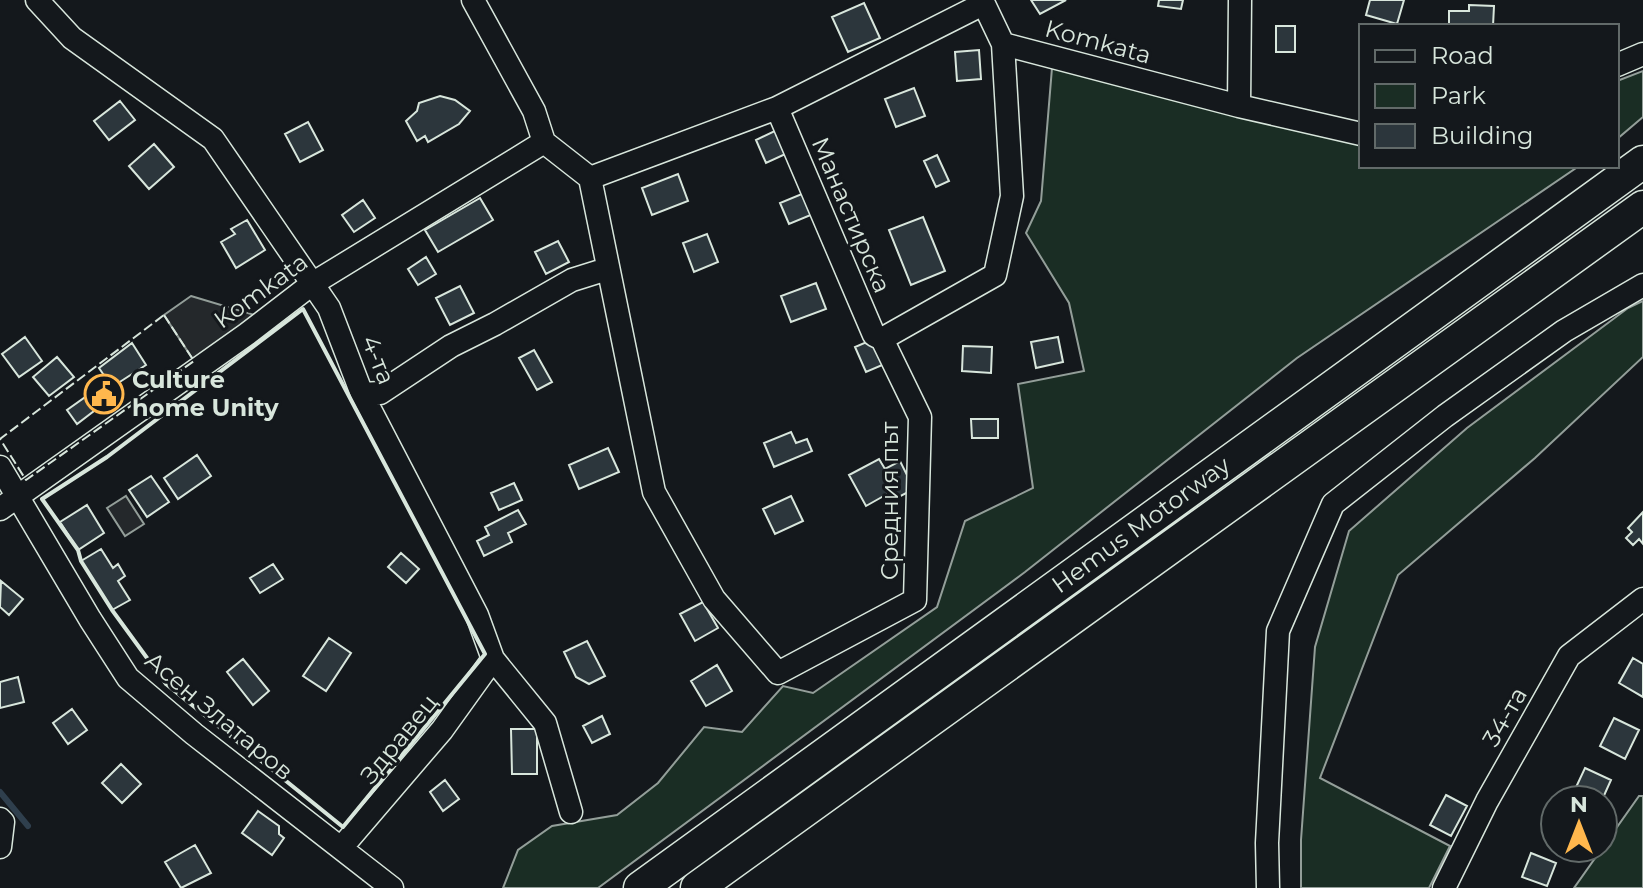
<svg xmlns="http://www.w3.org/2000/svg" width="1643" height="888" viewBox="0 0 1643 888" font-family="Montserrat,sans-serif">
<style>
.green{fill:#1a2d24;stroke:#939e99;stroke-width:2}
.parking{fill:#24282b;stroke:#939e99;stroke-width:2}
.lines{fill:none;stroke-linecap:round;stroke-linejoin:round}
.stream{stroke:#2f3f4d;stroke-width:6}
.building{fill:#2c363c;stroke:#d8e6dc;stroke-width:2}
.minor-casing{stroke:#d8e6dc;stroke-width:25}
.highway-casing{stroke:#d8e6dc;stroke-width:35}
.minor{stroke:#14181c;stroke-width:22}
.highway{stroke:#14181c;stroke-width:32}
.fence{stroke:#d8e6dc;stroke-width:2;stroke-dasharray:10 4;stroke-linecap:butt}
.wall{stroke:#d8e6dc;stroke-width:4}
.labels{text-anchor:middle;stroke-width:6;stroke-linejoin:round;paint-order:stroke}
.street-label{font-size:24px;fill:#d8e6dc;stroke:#14181c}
.poi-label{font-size:24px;font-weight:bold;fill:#d8e6dc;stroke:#14181c;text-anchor:start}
</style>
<rect width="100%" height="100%" fill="#14181c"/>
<path class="green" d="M1052,68L1361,129V166H1579L1297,358L1025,572L598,888H503L518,850L552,826L617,815L658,783L704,727L742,732L783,686L813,693L937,607L965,521L1033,488L1018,384L1084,371L1069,303L1026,233L1041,201Z
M1643,71V117L1617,139V81Z
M1643,301V357L1535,458L1398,575L1320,778L1450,846L1429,888H1301V840L1315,647L1349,531L1467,428L1628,308Z
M1639,796H1643V888H1574Z"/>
<path class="parking" d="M191,296L261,317L194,361L164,315Z
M126,496L144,524L125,536L107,508Z"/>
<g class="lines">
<path class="stream" d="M0,792L28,826"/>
</g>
<path class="building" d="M1031,0H1066L1040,14Z
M1159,0H1183L1181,9L1158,6Z
M1370,0H1404L1397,24L1366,15Z
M864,3L880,38L848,52L832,17Z
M1469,5L1494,6L1493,26H1449V11H1469Z
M1276,26H1295V52H1276Z
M979,50L981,79L957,81L955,52Z
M914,88L925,116L896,127L885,99Z
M440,96L455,100L470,111L459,124L428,142L425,136L417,141L406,121L417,111L419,103Z
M120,101L135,120L109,140L94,121Z
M308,122L323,150L300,162L285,134Z
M781,128L792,151L766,163L756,140Z
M154,144L174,167L149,189L129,166Z
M937,155L949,181L936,187L924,161Z
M678,174L688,201L652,215L642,188Z
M809,191L818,212L789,224L780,203Z
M480,198L493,220L438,252L425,230Z
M363,200L375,218L354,232L342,215Z
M923,217L945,271L911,285L889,230Z
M247,220L265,250L236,268L221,242L235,234L231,229Z
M707,234L718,262L694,272L683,243Z
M558,241L569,262L546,274L535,252Z
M426,257L436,274L418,285L408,269Z
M816,283L826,309L791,322L781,296Z
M460,286L474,313L450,325L436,298Z
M25,337L42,361L19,377L2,354Z
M1058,337L1063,362L1036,368L1031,342Z
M876,338L887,363L866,372L855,347Z
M132,343L146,365L112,387L99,368Z
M963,346L992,347L991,373L962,371Z
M534,350L552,382L537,390L519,358Z
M57,357L74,377L49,396L33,377Z
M98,388L107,401L77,424L67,410Z
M971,419H998V438H972Z
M791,432L796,443L807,439L812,451L774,467L764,443Z
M608,448L619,472L579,489L569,465Z
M197,455L211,476L178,499L164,478Z
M879,459L885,469L900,461L914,489L893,500L889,493L866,506L849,475Z
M151,476L169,502L147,517L129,490Z
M514,483L522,500L499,510L491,493Z
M791,496L803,521L775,534L763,509Z
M87,505L104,533L78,550L60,522Z
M518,510L526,524L508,533L512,542L484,556L477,541L489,535L485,527Z
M1643,512V544L1639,539L1633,545L1626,538L1632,532L1628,528Z
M101,549L113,568L118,564L125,576L118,581L130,600L112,610L81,561Z
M401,553L419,569L406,583L388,567Z
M273,564L283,579L260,593L250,578Z
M1,581L23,599L9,615L0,607Z
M703,602L718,628L695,641L680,614Z
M329,638L351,653L326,691L303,676Z
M587,641L605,676L589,684L576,677L564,652Z
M1633,658L1643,664V697L1619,683Z
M243,659L269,691L253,705L227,672Z
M717,665L732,691L706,706L691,681Z
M18,677L24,702L0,708V682Z
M72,709L87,730L68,744L53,723Z
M602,716L610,734L592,743L583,726Z
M1614,718L1639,730L1625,759L1600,746Z
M511,729H537V774H512Z
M121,764L141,784L122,803L102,783Z
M1585,768L1611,780L1602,800H1570Z
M445,780L459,799L443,811L430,792Z
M1446,795L1467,806L1451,836L1430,825Z
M258,811L279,826V834L284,838L272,855L242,833Z
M195,845L211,873L181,888L165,862Z
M1531,853L1556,863L1547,886L1522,877Z"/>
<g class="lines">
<defs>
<path id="minor" d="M37,0L72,38L213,139L329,308L362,394L477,615L493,659L545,723L571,812
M473,0L534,111L544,142L590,178L654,492L714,599L778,673L915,600L920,417L882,339L995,275L1012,196L1003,44
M982,0L1003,44L1239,106L1361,134
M1617,65L1643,54
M1239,106L1240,0
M777,108L874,335L882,339
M590,178L777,108L983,4
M362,394L380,393L451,346L495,324L572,280L607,269
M0,467L90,619L128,678L194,734L392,888
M0,509L247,334L312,284L544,142
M0,819L3,822L0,847
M341,848L442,730L493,659
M1268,888L1267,843L1278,631L1333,504L1445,416L1564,331L1643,285
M1444,888L1487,801L1569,656L1643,599"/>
<path id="highway" d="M640,888L1643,162
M697,888L1643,207"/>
</defs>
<use href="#minor" class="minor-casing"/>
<use href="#highway" class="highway-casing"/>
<use href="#minor" class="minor"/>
<use href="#highway" class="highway"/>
<path class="fence" d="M164,315L194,361L26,480L0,439Z"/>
<path class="wall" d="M303,309L485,654L343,827L166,684L112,610L81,561L78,550L42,499L107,457Z"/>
</g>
<defs>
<symbol id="civic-ring" viewBox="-11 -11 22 22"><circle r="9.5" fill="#14181c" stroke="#ffb74d" stroke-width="1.5"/><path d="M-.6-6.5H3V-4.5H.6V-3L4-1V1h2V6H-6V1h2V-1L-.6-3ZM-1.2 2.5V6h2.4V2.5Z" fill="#ffb74d"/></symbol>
</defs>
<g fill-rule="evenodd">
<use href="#civic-ring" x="82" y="372" width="44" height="44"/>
</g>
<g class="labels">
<g class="street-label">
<text transform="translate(1098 42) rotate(15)" y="8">Komkata</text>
<text transform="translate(851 215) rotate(67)" y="8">Манастирска</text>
<text transform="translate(261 291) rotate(-36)" y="8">Komkata</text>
<text transform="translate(378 360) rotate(68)" y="8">4-та</text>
<text transform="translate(890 501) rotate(-90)" y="8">Средния път</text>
<text transform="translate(1141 525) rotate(-36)" y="8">Hemus Motorway</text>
<text transform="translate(219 716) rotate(40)" y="8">Асен Златаров</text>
<text transform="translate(1505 717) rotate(-60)" y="8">34-та</text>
<text transform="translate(399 739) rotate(-51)" y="8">Здравец</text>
</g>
<g class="poi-label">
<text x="132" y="388">Culture<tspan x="132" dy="28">home Unity</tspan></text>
</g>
</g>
<rect x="1359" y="24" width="260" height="144" fill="#14181c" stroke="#626a69" stroke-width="2"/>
<rect x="1375" y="50" width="40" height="12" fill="#14181c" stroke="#626a69" stroke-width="2"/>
<text x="1431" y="64" font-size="24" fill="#d8e6dc">Road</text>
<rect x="1375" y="84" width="40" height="24" fill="#1a2d24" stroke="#626a69" stroke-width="2"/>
<text x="1431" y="104" font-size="24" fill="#d8e6dc">Park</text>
<rect x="1375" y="124" width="40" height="24" fill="#2c363c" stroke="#626a69" stroke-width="2"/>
<text x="1431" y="144" font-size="24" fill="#d8e6dc">Building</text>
<g transform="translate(1579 824)"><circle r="38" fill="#14181c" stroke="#626a69" stroke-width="2"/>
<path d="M0-6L14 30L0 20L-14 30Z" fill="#ffb74d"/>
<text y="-12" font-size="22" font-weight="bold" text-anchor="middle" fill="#d8e6dc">N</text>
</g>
</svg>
